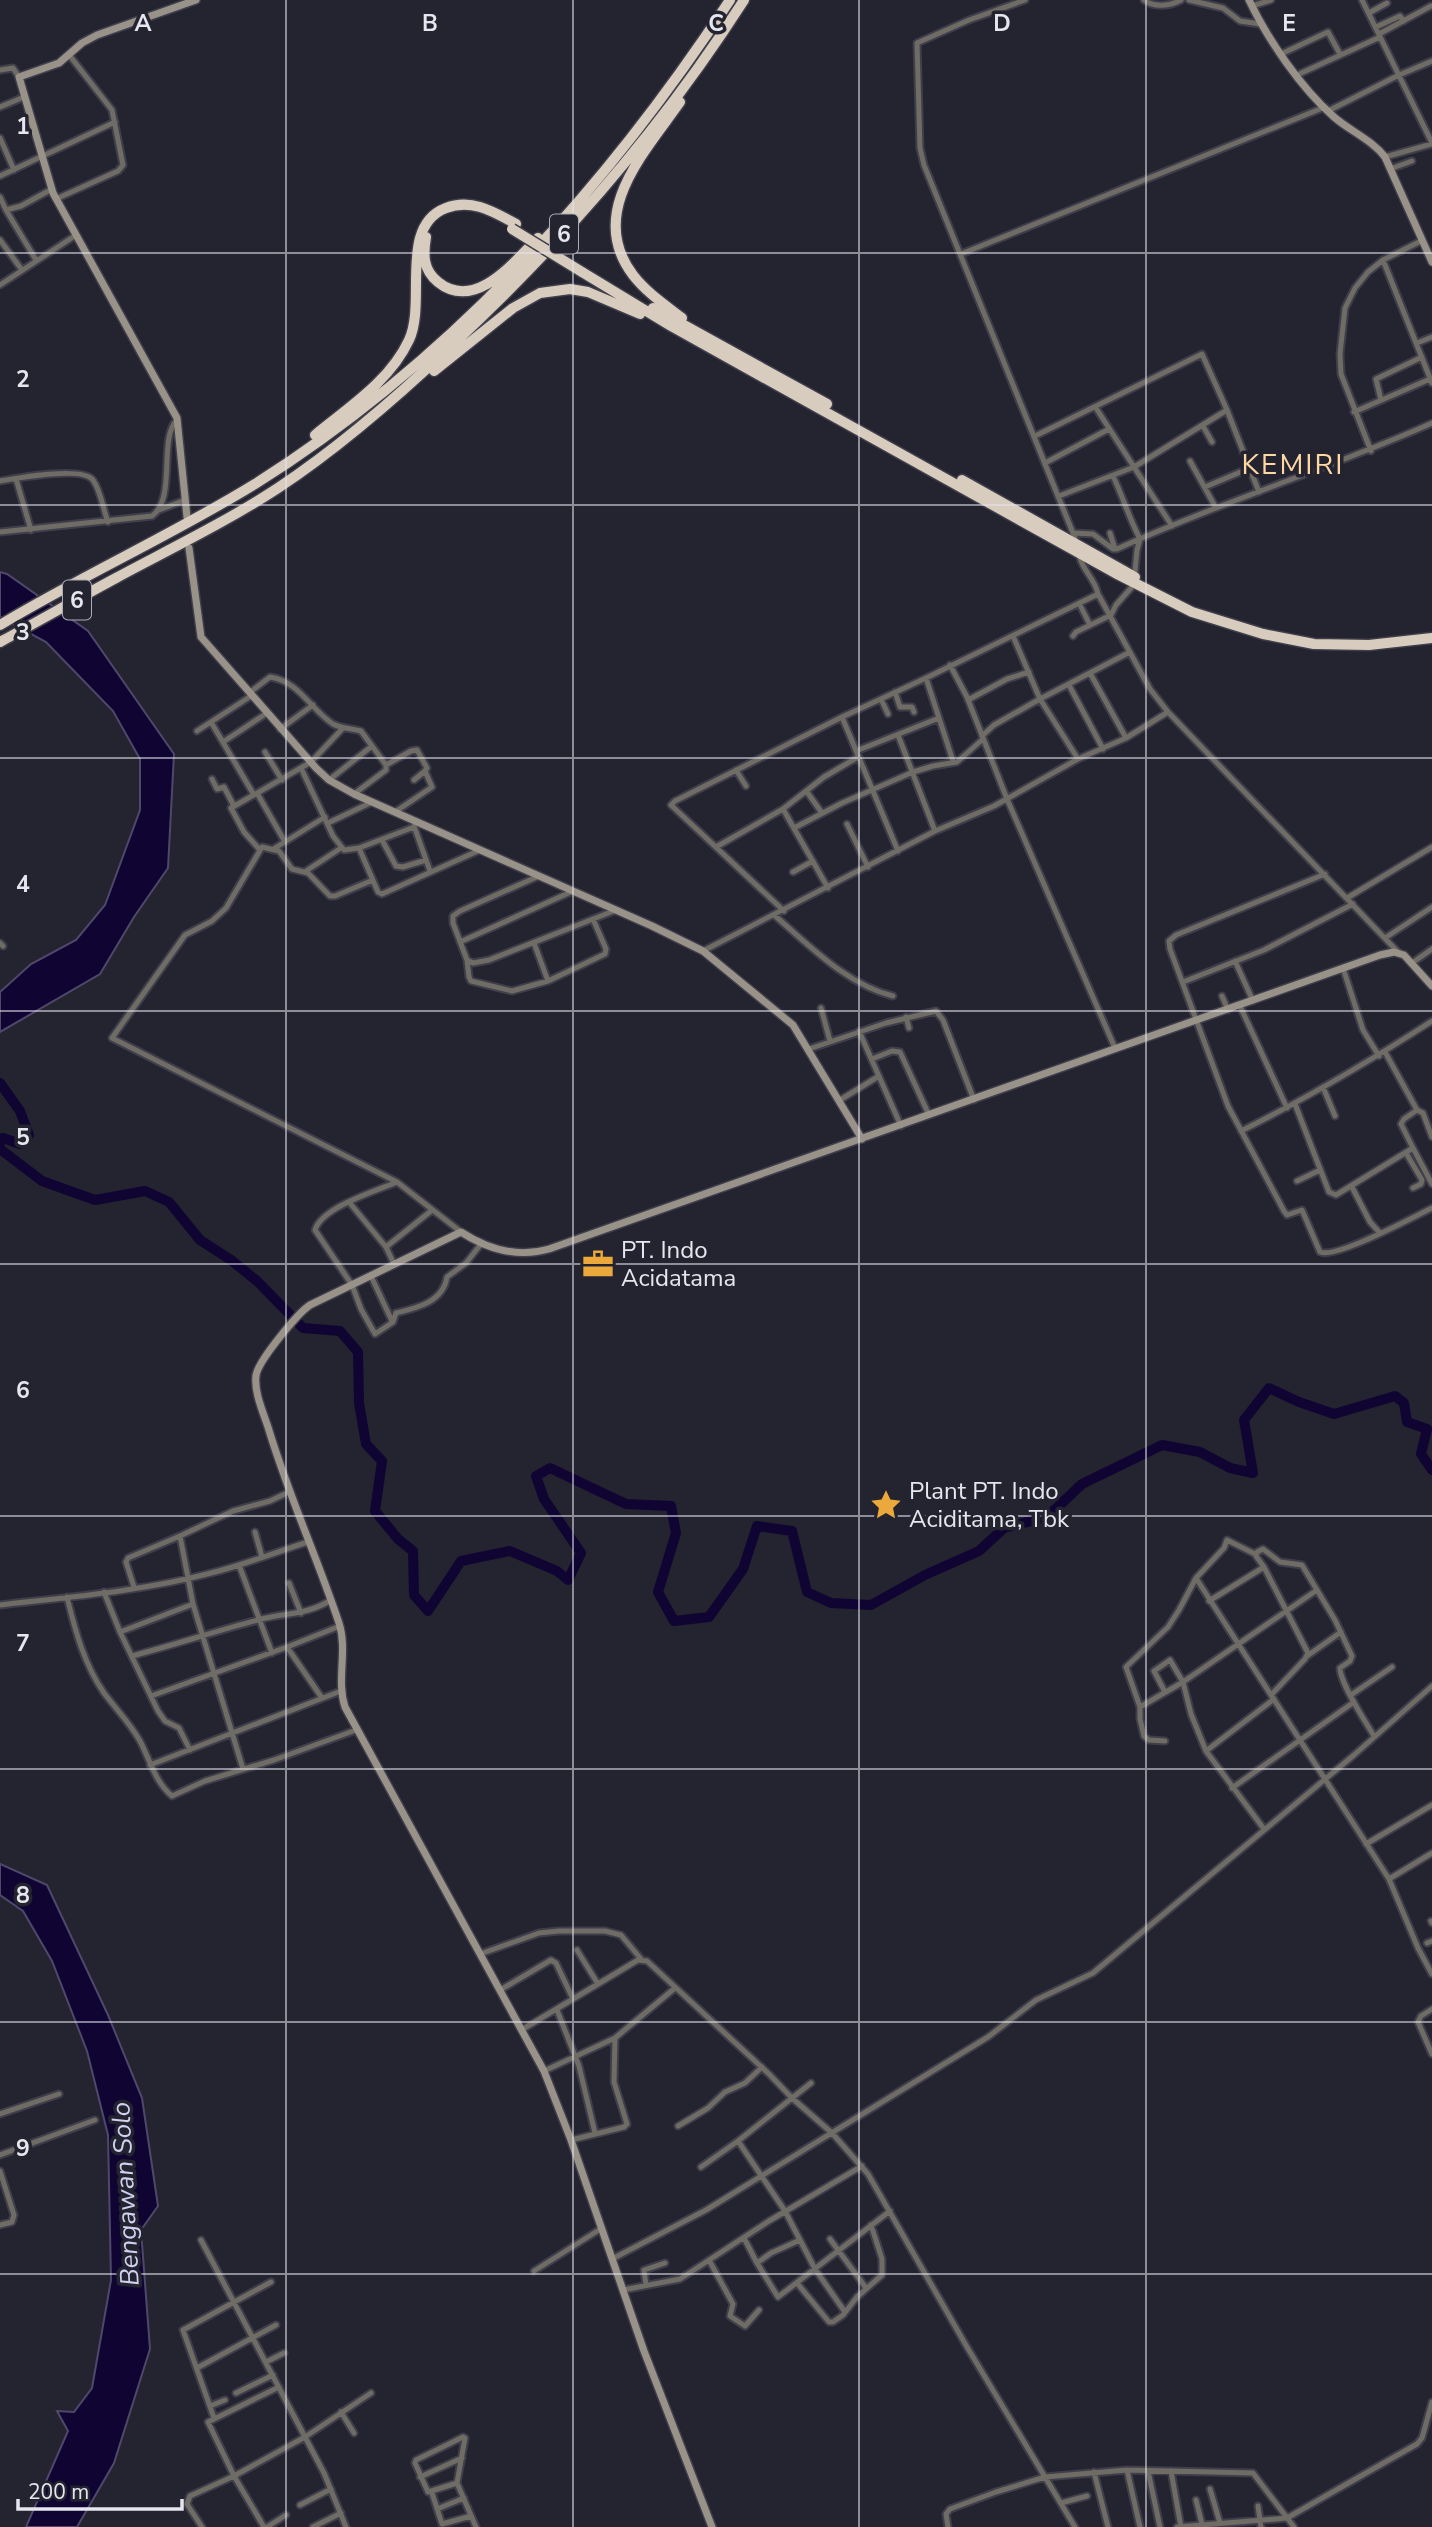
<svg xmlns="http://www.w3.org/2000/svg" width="1432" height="2527" viewBox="0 0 1432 2527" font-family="'Nunito Sans',sans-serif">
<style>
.water{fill:#100532;stroke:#50486a;stroke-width:2}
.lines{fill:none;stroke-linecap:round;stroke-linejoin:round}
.river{stroke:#100532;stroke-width:10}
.street-casing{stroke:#3f3e4b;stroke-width:9}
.secondary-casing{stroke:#3f3e4b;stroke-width:10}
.highway-casing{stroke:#3f3e4b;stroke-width:13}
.street{stroke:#6f6b65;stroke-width:5}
.secondary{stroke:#999289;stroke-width:7}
.highway{stroke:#d7ccbe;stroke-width:10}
.highway-bridge-casing{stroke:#3f3e4b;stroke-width:13;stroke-linecap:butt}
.highway-bridge{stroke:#d7ccbe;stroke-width:10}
.grid{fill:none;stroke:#e5e6ee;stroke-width:2;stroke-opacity:0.55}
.labels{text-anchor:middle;stroke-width:7;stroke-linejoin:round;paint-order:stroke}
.shield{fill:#242330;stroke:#abacb5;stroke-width:2}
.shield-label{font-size:23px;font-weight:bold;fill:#e5e6ee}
.poi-label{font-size:24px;fill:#e5e6ee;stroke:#242330;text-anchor:start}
.water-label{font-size:26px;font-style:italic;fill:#d0d0f1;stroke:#242330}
.quarter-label{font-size:28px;letter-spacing:2px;fill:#fed7a3;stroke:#242330}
.grid-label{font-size:23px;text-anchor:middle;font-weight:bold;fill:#e5e6ee;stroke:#242330;stroke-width:7;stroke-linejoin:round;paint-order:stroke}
</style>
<rect width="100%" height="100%" fill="#242330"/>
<path class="water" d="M0,572L7,574L88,631L174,754L168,868L134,917L100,974L0,1032V992L31,964L76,940L105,905L140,810V759L113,711L46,642L0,617Z
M0,1864L47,1885L108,2015L142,2098L158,2206L141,2230L150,2349L114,2463L77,2527H26L68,2431L57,2411L74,2412L92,2388L111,2280L108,2135L87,2051L52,1961L23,1911L0,1895Z"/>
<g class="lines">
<path class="river" d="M0,1083L20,1111L29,1135L20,1144L3,1138L0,1143
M0,1149L42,1181L95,1200L145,1191L169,1202L200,1240L231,1260L257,1281L303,1328L340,1331L358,1352L359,1403L366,1444L382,1461L375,1511L398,1539L413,1551L414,1595L428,1611L461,1561L510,1551L557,1571L568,1580L581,1553L544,1499L536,1476L550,1468L626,1504L671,1506L676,1533L658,1592L674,1621L709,1617L743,1569L757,1526L792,1531L807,1592L831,1603L871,1605L925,1575L979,1551L1004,1528L1047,1517L1082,1484L1162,1445L1200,1452L1230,1468L1253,1473L1244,1420L1269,1388L1299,1402L1334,1414L1395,1396L1404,1403L1407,1422L1427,1429L1421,1454L1432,1470"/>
<defs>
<path id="street" d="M1025,0L969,20L917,43L920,148L924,165L1075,538
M1144,0C1154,8 1170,6 1181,0
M1189,0L1223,8L1240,21L1260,24
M1362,0L1432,143
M1252,6L1271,0
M1369,13L1387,3
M1376,27L1400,16L1404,21
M1379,34L1431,6
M1281,54L1328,32L1340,54
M0,70L13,68L19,77
M1297,75L1380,37
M0,107L24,97
M1328,111L1399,75L1432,61
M0,138L14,170
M1385,157L1432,144
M1390,169L1412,161
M0,176L115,122
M0,197L6,210
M56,199L118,171L123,165L112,110L70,56
M0,240L22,270
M961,254L1325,107
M36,260L6,210L21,206L52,189
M1383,260L1432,383
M0,285L76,235
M1417,343L1432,337
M1381,400L1376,379L1422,357
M1096,408L1172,526
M1354,412L1430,379
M1203,426L1212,442
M1035,436L1202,354L1227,410L1259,492
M1371,451L1341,374L1340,354L1345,308L1355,288L1368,272L1383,260L1421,241
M1190,461L1216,508
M1045,463L1109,429
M1113,476C1123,497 1129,518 1140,539L1137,550L1135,571
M16,479L31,530
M0,481C17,478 83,466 93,480C101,491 103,509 108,522
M1205,487L1250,468
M1059,496L1134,467L1227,410
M159,510L185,500
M0,532L152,516C177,498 158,438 177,420
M1074,533L1093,534L1113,549H1117C1220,502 1329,469 1432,423
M1110,533L1115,549
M1080,558C1084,572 1095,579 1098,594L1150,689L1168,712L1398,952
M1079,603L1090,625
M1013,636L1040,699L1078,759
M1073,636L1076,632L1111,615L1116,605L1131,588
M950,665L967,697L1007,799L1115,1048
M1090,673L1126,738
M926,678L953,761
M1069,685L1103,749
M895,692L900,707H912L914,712
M249,693L270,677C299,681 311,710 333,724C342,729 351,728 361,731L386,765L411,751L417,750L427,768L425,771L432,787L395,812
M881,699L888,714
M968,700L1007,679L1029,672
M842,717L898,851
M211,722L254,795
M280,729L313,705
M197,731L251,696
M898,735L935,831
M982,736L994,725L1040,699L1130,652
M223,742L267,713
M856,751L939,718
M265,752L282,780
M301,768L333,836L344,850L359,848L414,827
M736,770L746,786
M212,779L217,789L224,787L234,806
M329,780L372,746
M414,780L425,771
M807,792L822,813
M257,793L285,842
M354,794L386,770V765
M783,809L828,888
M328,823L372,802
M847,824L868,867
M414,826L430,871
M794,828L842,803L913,772L933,766L957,762L983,739
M382,840L396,866L403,867L426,860
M716,847L783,809L824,777L858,757
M275,848L325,817
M359,848L378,892L382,894L480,850
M260,850L244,832L231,808L311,762L343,728
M306,871L341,848
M793,872L813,861
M1325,874L1176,935L1169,941L1170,949L1228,1106L1284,1211L1287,1215L1302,1210L1320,1252C1336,1259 1413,1217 1432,1208
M539,876L460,911L453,916V923L467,960L473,963L489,960L616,910
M373,880L335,896H330L308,873L292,869L279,851L262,847L226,908L212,921L185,935L112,1038L397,1182L461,1232
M1347,898L1432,847
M784,911L671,805L675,801L842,717L926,678L1098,594
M774,915C809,945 847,985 893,996
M1385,938L1432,907
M460,942L573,891
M0,943L3,946
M534,943L548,981
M703,951L935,831L994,806L1078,759L1126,738L1168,712
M467,960L469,977L471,981L512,991L548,981L605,954L606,949L593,919
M1235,961L1253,1001
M1412,963L1432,949
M1343,968L1363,1030L1379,1056
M1183,982L1264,950L1353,904
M1222,996L1228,1010
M1240,1006L1287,1108
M821,1008L830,1041
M906,1017L909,1028
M859,1031L901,1126
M809,1049L886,1023L936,1011L943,1020L974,1100
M872,1059L892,1051L900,1052L929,1115
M1323,1087L1335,1116
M840,1100L879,1076
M1295,1104L1329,1192L1336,1195L1413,1148L1401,1124L1404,1119L1417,1110L1385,1052
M1417,1110L1423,1113L1432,1137
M1241,1131C1307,1098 1370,1061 1432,1021
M1413,1148L1432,1184
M1406,1153L1422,1180L1421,1184L1413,1188
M1297,1181L1320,1170
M397,1182C376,1191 322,1207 315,1230L352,1285L361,1309L375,1334L393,1322L396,1313C417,1308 443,1302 447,1277L466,1263L481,1244
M1352,1187L1370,1222L1380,1233
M349,1202L386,1247L394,1264
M386,1247L431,1211
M371,1276L392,1321
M255,1532L262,1557
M180,1536L193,1604L243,1769
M1255,1554L1227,1540L1224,1548L1196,1578L1389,1879L1418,1948L1432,1974
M239,1565L272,1653
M289,1583L301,1613
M134,1587L126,1562L128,1558L180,1536L233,1511L270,1501L289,1492
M104,1592L120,1632L158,1711L165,1721L179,1728L190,1750
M67,1597C75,1630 84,1664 104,1693C116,1709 130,1723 140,1741C150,1760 155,1782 172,1796L205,1781L274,1760L356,1730
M1209,1601L1264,1567
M0,1605C70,1597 143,1591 211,1573C244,1565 276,1552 308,1542
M120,1632L193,1604
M287,1647L322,1698
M132,1656C174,1645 216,1631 258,1620C286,1612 305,1616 331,1600
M1307,1656L1341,1632
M1165,1692L1154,1671L1170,1660L1183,1682L1191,1714L1206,1751L1264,1829
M1271,1695L1305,1659L1308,1653L1264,1567L1256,1556L1257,1552L1263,1549L1280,1562L1302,1565L1335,1620L1352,1656L1350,1661L1340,1668C1340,1683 1365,1721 1374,1736
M1351,1695L1392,1667
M151,1696L287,1647L340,1626
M1140,1707L1183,1682L1317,1590
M1165,1741L1149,1740L1144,1736L1140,1719V1707L1126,1667L1168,1627L1179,1610L1196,1578
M1206,1751L1274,1699
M150,1765L341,1691
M1232,1788L1354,1702
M1366,1844L1432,1805
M1389,1879L1432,1853
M1431,1921L1432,1923
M1427,1943L1432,1941
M577,1950L598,1984
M480,1954L539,1933L559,1931H605L621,1935L641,1959
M500,1990L551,1960L556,1963L573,1999
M1432,2009L1421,2016L1418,2022L1432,2054
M557,2010L579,2066L595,2133
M523,2029L638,1960L647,1961L769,2074L792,2098L832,2133L868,2174L967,2347L1075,2527
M544,2071L615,2038L675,1988
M0,2114L59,2094
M678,2126L708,2108L725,2092L745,2083L762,2067
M571,2140L624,2127L627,2124L614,2082L615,2038
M738,2141L785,2211L815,2269L845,2312
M0,2155L95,2120
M701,2167L738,2141L811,2083
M0,2171L14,2215L12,2222L0,2225
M744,2238L757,2263
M830,2239L866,2288
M201,2240L324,2473L346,2527
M800,2240L771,2253L757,2263L778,2297L890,2211
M612,2259L706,2210L988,2037L1036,2000L1093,1973L1354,1755L1432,1686
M709,2260L733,2304L730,2316L745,2326L759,2310
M534,2271L602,2228
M797,2283L829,2322H833L843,2315L857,2297L882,2275V2259L871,2225
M646,2285L644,2270L665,2263
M623,2290L680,2279L769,2221L862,2166
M266,2362L284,2353
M197,2368L276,2325
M236,2393L273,2375
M210,2406L225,2400
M341,2412L354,2433
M214,2418L183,2330L271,2282
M1127,2470L1140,2527
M1148,2471L1160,2527
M1171,2471L1181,2527
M1094,2472L1108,2527
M420,2477L462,2458
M457,2483L428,2492L415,2463L416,2460L463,2437L465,2438L457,2483L476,2527
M1210,2489L1220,2523
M432,2493L442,2524L471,2516
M1196,2500L1202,2524
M1061,2503L1087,2496
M300,2505L331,2489
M1258,2506L1261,2527
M437,2509L464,2498
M202,2527L187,2504L190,2496L234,2476L305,2437L371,2393
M264,2527L234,2476L208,2422L279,2387
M267,2527L286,2515
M313,2527L341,2513
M948,2527L946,2514L950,2509L996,2492L1045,2477L1127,2470L1253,2473L1294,2527
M1177,2527L1287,2518L1417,2444L1422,2438L1432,2402"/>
<path id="secondary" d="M1249,0C1268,40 1301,88 1334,117C1350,131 1372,140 1385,157L1432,262
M187,517L177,418L53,193L19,77L59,63L82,43L97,35L196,0
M189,548L201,637L316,768L329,780L354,794L652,926L703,951L793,1025L862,1139
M712,2527L644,2351L571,2140L544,2071L345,1707C336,1680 348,1651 339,1623C317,1557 288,1494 268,1427C263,1412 254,1392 256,1376C257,1362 298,1313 310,1305L461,1232C487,1249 518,1258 549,1249L1380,955L1394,952L1404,955L1432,986"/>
<path id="highway" d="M680,102C645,152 586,213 633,275C646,292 665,305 682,318
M426,237C423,255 423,270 438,282C475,312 514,262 538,238
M582,272L671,326L1115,573L1192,612L1263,634L1314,644L1369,645L1432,638
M653,308L827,404
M434,371L513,308L540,293L570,289L588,292L640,314
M315,435C349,407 390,381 409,340C427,302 398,226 446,208C472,198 494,212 516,224
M962,480L1135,577
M0,625C83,575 172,535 255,484C449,362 605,190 730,0
M0,642C39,621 77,599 116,578C170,549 226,522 278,488C340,447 396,398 450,347C561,244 662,128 744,0"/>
</defs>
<use href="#street" class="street-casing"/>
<use href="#secondary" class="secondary-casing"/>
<use href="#highway" class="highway-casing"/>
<use href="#street" class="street"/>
<use href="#secondary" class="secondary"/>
<use href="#highway" class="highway"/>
<defs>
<path id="highway-bridge" d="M512,229L582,272"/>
</defs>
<use href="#highway-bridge" class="highway-bridge-casing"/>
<use href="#highway-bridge" class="highway-bridge"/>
</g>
<path class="grid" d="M286,0V2527M573,0V2527M859,0V2527M1146,0V2527M0,253H1432M0,505H1432M0,758H1432M0,1011H1432M0,1264H1432M0,1516H1432M0,1769H1432M0,2022H1432M0,2274H1432"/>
<defs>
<symbol id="office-bare" viewBox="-9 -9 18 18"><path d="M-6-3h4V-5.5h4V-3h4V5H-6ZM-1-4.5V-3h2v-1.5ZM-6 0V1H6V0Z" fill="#eca93b" stroke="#242330" stroke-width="2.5" paint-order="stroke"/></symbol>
<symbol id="sight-bare" viewBox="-9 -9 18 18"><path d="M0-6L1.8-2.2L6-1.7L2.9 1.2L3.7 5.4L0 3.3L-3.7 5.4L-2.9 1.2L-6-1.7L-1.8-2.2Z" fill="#eca93b" stroke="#242330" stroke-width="2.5" paint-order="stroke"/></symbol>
</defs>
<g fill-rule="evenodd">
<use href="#office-bare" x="576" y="1242" width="44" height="44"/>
<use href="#sight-bare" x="864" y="1483" width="44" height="44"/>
</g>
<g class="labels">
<g class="shield">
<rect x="550" y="214.5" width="28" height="39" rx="5"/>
<rect x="63" y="580.5" width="28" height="39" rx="5"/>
</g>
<g class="shield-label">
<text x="564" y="242">6</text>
<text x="77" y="608">6</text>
</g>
<g class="poi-label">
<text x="621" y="1258">PT. Indo<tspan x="621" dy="28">Acidatama</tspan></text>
<text x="909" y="1499">Plant PT. Indo<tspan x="909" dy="28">Aciditama, Tbk</tspan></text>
</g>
<g class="water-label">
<text transform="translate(125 2194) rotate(-93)" y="9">Bengawan Solo</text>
</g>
<g class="quarter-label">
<text x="1293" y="474">KEMIRI</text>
</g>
</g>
<g class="grid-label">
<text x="143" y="31">A</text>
<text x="430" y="31">B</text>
<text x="716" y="31">C</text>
<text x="1002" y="31">D</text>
<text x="1289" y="31">E</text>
<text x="23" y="134">1</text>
<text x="23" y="387">2</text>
<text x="23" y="640">3</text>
<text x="23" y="892">4</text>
<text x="23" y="1145">5</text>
<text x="23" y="1398">6</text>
<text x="23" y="1651">7</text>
<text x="23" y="1903">8</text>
<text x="23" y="2156">9</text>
</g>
<path d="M18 2499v10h164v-10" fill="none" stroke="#e5e6ee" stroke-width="3.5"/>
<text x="28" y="2499" font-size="21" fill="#e5e6ee" stroke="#242330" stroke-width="5" paint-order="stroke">200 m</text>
</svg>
